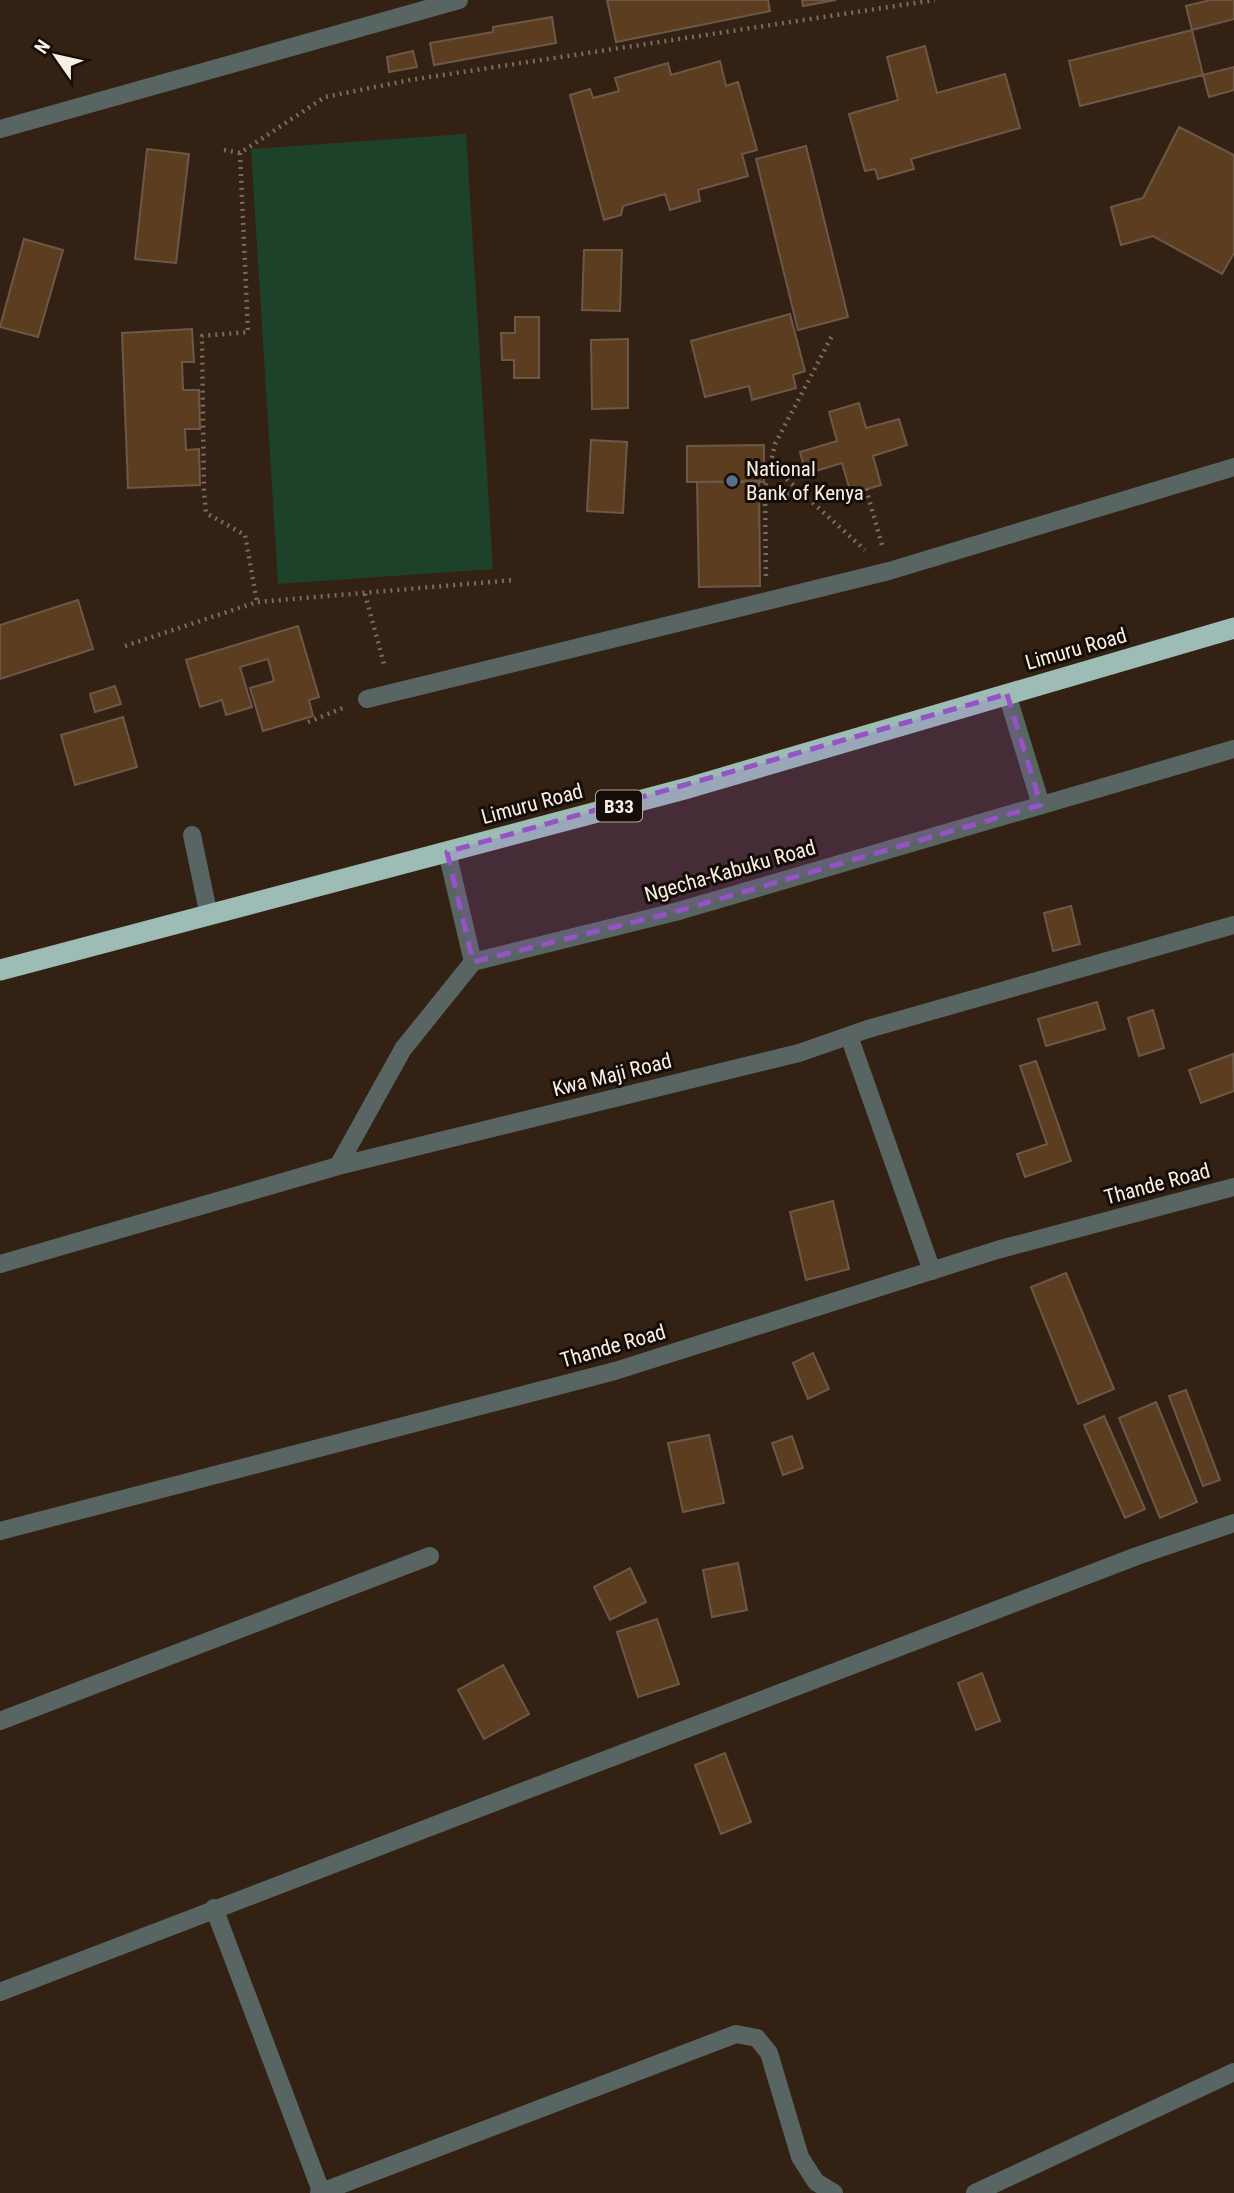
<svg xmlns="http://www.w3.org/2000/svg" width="1234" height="2193" viewBox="0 0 1234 2193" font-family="'Roboto Condensed',sans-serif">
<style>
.green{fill:#1e412a}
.building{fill:#5d3d20;stroke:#6c5848;stroke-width:2}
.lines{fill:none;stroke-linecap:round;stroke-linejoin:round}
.path{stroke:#7a6b5e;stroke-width:4.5;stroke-dasharray:2 5;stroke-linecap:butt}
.lane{stroke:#586562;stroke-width:18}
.street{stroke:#586562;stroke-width:18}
.highway{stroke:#9cbcb5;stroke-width:21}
.marked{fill:#9453c6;fill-opacity:0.2;stroke:#9453c6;stroke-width:5;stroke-dasharray:14 9;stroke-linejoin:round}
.service-dot{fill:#5c6f8a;stroke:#150d07;stroke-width:2.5}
.labels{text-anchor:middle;stroke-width:6;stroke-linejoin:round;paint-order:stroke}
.shield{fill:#150d07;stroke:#b5aaa2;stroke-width:2}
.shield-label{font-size:19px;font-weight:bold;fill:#f9eee4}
.poi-label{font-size:21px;fill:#f9eee4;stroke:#150d07;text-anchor:start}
.street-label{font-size:21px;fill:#f9eee4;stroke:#150d07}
</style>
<rect width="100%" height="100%" fill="#332213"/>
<path class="green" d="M466,134L493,569L278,584L251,149Z"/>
<path class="building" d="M607,0H768L770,11L616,42Z
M802,0H836L803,6Z
M1210,0H1234V19L1192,30L1186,6Z
M552,17L556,43L434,65L430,43L493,32V27Z
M1192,30L1203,75L1080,106L1069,61Z
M925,46L937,93L1005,74L1020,128L911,159L914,169L878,179L875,169L865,171L849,114L898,100L887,57Z
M413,51L417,67L389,72L387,57Z
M720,61L726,86L738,82L757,150L742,154L748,176L698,190L700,201L670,210L665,194L623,206L621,215L604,220L570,95L590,89L593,98L619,91L615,78L668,63L671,75Z
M1234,67V90L1209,97L1203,75Z
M1179,127L1234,155V253L1222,274L1153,236L1121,245L1111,207L1143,198Z
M806,146L848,317L798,330L756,159Z
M147,149L189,154L176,263L135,259Z
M24,239L63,250L38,337L0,327Z
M584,250H622L620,311L582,310Z
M790,314L805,371L793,375L796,388L752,400L749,386L705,397L691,341Z
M515,317H539V378H514V360H502L501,333H515Z
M192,329L194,362H182L183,390H199L200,429H185L186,450L199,449L200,485L128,488L122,333Z
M628,339V408L592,409L591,340Z
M859,403L866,428L899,419L907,445L873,456L881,485L851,494L842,463L806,474L800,452L837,441L829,412Z
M591,440L627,442L623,513L587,511Z
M764,445V482H687V446Z
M759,481L760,586L699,587L697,482Z
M774,488H788V497H774Z
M78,600L93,649L0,679V625Z
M298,626L319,697L309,700L313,716L263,731L250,688L274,681L268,659L240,667L252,707L226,715L222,700L200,707L186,660Z
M115,686L121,704L95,712L90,694Z
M123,717L137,767L75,785L61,735Z
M1071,906L1080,944L1053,951L1044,913Z
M1097,1002L1105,1029L1046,1046L1038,1019Z
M1153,1010L1164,1048L1139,1056L1128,1018Z
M1233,1054L1234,1091L1201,1103L1189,1070Z
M1036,1061L1071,1161L1025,1177L1017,1154L1047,1144L1020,1066Z
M833,1201L849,1269L806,1280L790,1212Z
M1066,1273L1114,1389L1078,1404L1031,1287Z
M813,1353L829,1389L808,1399L793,1363Z
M1186,1390L1220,1480L1203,1486L1169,1396Z
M1156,1402L1197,1502L1160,1518L1119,1418Z
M1104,1416L1145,1509L1125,1518L1084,1425Z
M709,1435L724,1503L683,1512L668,1443Z
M792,1436L803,1468L783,1475L772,1443Z
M738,1563L747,1610L712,1617L703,1570Z
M630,1568L646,1602L610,1620L594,1587Z
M657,1619L679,1684L638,1697L617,1632Z
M503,1665L529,1714L484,1739L458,1690Z
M982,1673L1000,1721L976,1730L958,1683Z
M725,1753L751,1822L721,1834L695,1765Z"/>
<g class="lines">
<path class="path" d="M224,150L240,153L325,97L410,80L935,0
M240,153L248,332L202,336L204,491L206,513L245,535L257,602
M771,465L865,550
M866,489L882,545
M766,576L765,488L775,444L832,336
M365,594L385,668
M125,646L257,602L514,580
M308,722L343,708"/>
<path class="lane" d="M192,835L209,916"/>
<path class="street" d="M0,129L459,0
M1007,694L1041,805
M367,699L889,571L1234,467
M447,852L473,962
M849,1036L932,1271
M338,1166L403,1049L473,962L675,912L1234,749
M0,1264L338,1166L799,1053L868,1029L1234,925
M0,1531L615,1371L997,1250L1234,1187
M0,1721L430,1556
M214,1908L321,2191
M0,1992L1137,1556L1234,1523
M319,2193L736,2034L757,2038L769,2053L800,2157L816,2182L834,2193
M975,2193L1234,2072"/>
<path class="highway" d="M0,970L688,788L1234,628"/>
</g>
<path class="marked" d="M1007,694L1041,805L675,912L473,962L447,852Z"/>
<circle class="service-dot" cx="732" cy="481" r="7"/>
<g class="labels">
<rect class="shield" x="596" y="790.5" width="46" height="31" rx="5"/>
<g class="shield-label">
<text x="619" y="813">B33</text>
</g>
<g class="poi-label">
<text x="746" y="476">National<tspan x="746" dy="24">Bank of Kenya</tspan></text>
</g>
<g class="street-label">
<text transform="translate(1076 649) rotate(-16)" y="7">Limuru Road</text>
<text transform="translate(532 804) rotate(-15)" y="7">Limuru Road</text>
<text transform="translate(730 871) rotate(-16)" y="7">Ngecha-Kabuku Road</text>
<text transform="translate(612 1075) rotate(-14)" y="7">Kwa Maji Road</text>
<text transform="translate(1157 1184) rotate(-15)" y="7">Thande Road</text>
<text transform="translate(613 1346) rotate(-16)" y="7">Thande Road</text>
</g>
</g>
<g transform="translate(56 56) rotate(304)" stroke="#150d07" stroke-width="5" paint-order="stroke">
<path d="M0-5L12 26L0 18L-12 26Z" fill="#f9eee4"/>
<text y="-10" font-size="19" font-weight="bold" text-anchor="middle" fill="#f9eee4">N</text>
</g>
</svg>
